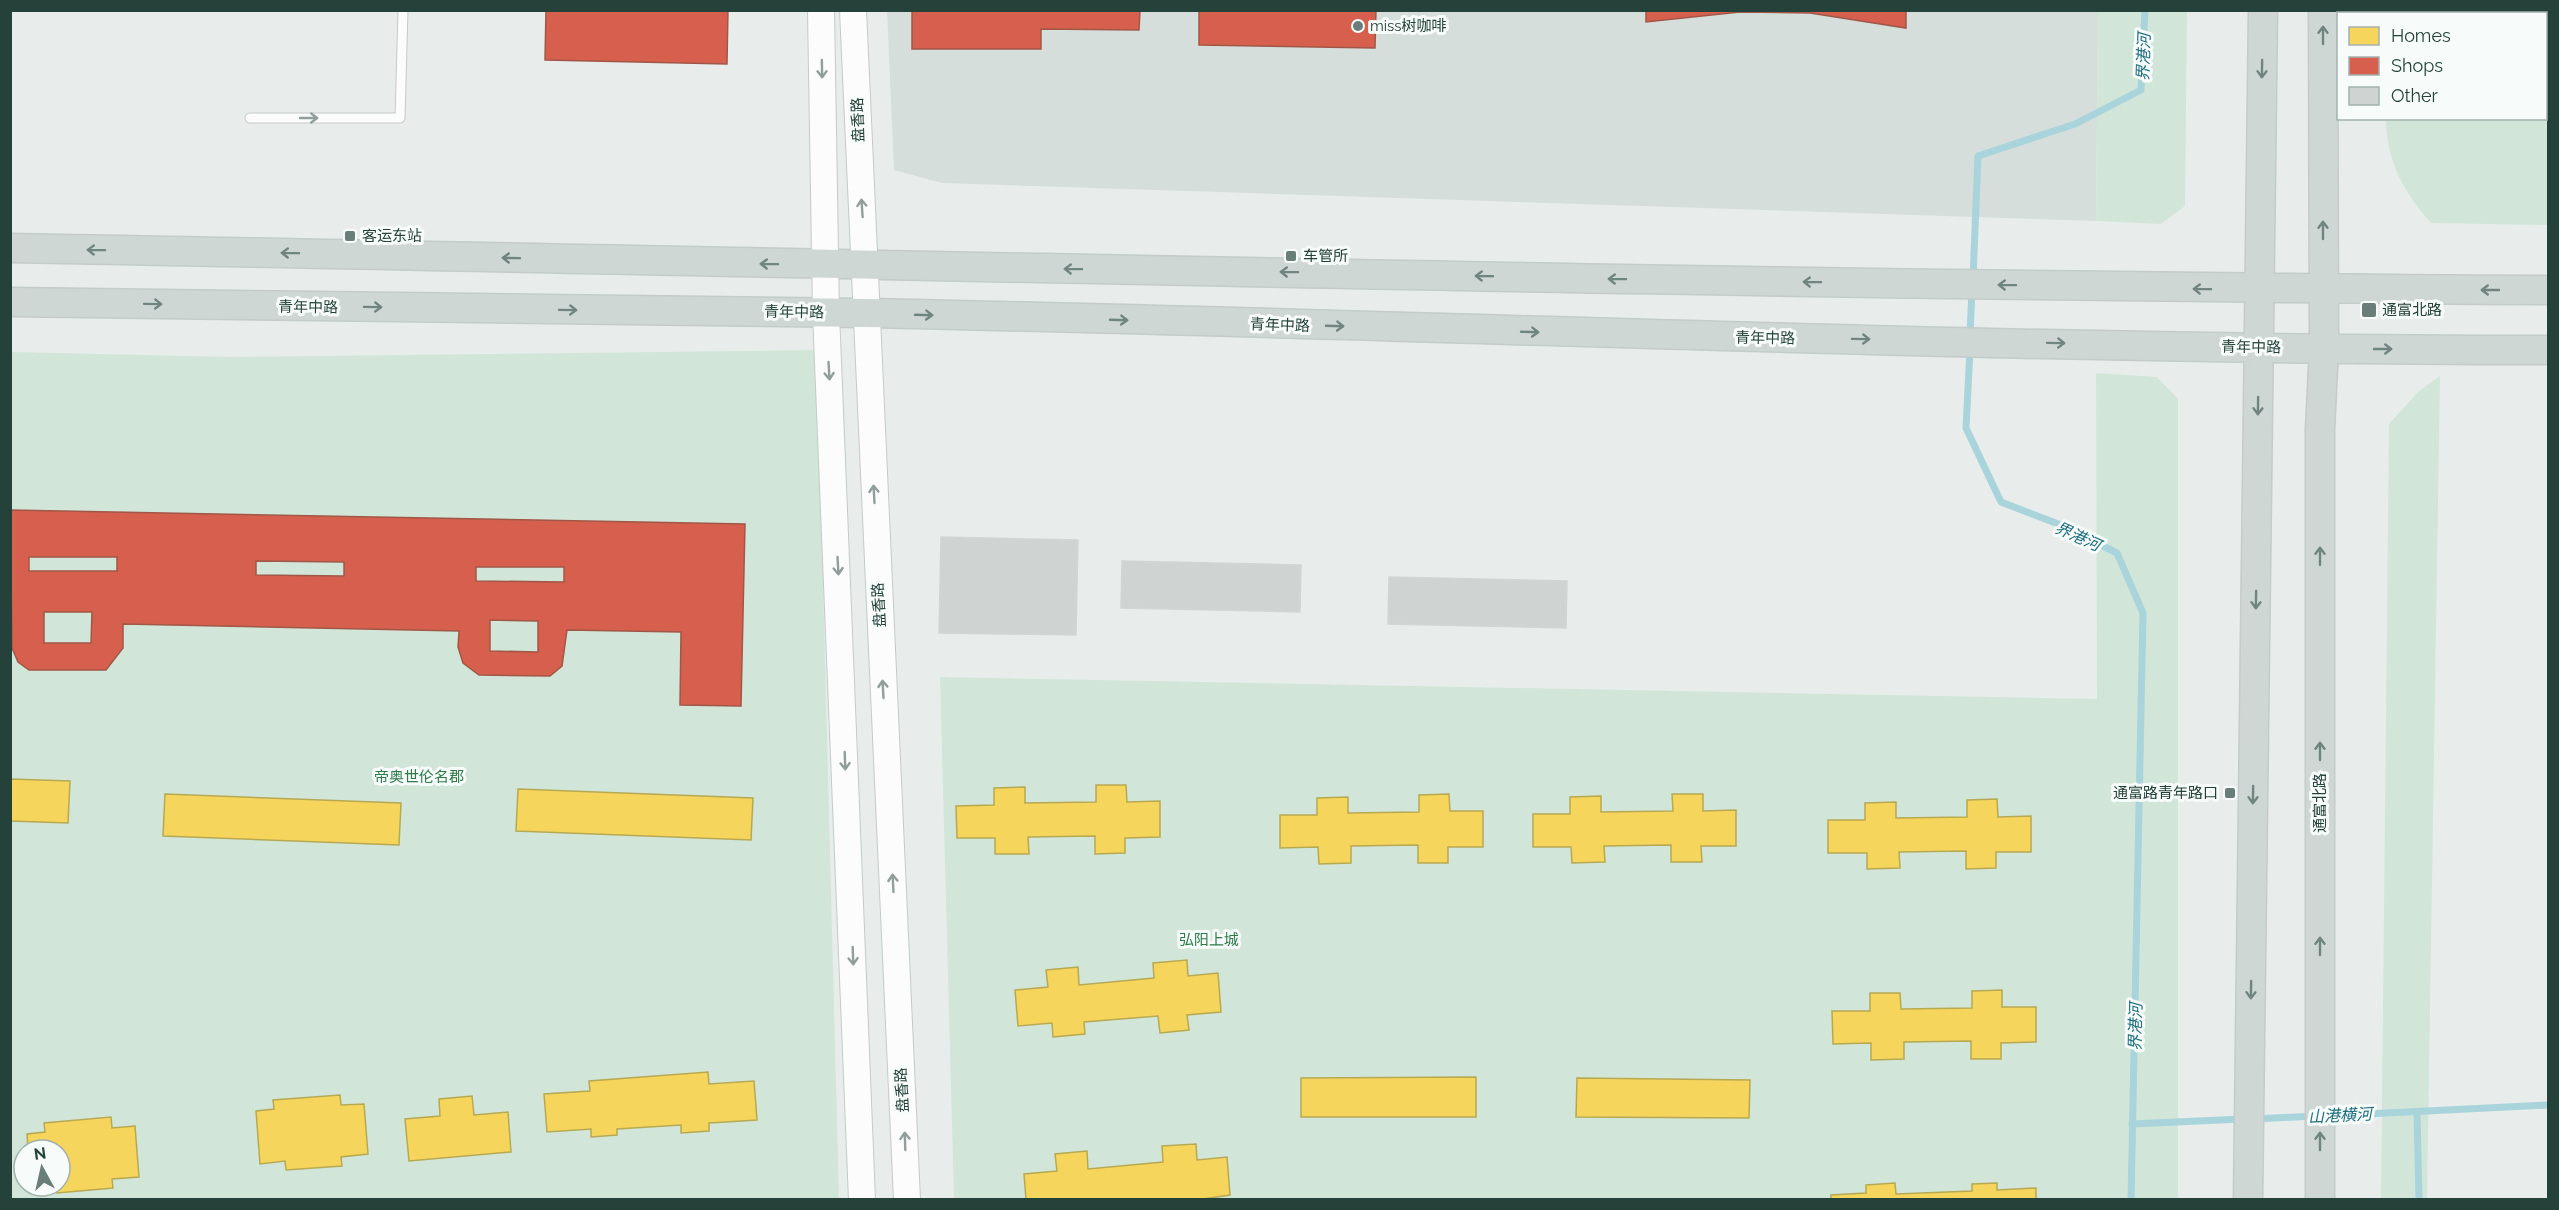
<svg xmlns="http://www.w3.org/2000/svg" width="2559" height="1210" viewBox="0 0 2559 1210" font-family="Raleway,'Noto Sans SC',sans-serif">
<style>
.built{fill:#d6dedb}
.green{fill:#d1e6d8;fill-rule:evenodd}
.homes{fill:#f6d55c;stroke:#b7a952;stroke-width:1.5}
.shops{fill:#d6604d;stroke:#a15747;stroke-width:1.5;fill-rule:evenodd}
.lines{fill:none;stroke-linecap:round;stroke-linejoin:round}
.stream{stroke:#a9d4db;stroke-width:7}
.building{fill:#cfd4d2;stroke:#d1d6d4;stroke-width:1.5}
.lane-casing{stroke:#c5cac8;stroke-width:11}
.secondary-casing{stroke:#c3cbc8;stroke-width:28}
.primary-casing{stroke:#c3ccc9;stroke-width:31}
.lane{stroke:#fcfcfc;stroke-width:9}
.secondary{stroke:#fcfcfc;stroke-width:26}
.primary{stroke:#cfd7d5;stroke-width:28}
.oneway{stroke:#718580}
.oneway2{stroke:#909f9b}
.poi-dot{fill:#697e78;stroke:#f7fbf9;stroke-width:2}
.labels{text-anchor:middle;stroke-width:6;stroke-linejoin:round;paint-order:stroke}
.poi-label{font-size:15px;fill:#24423a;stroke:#f7fbf9;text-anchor:start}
.street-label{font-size:15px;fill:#24423a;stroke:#f7fbf9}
.park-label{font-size:15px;fill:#2d7a4b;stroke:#f7fbf9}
.water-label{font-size:16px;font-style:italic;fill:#1c6f80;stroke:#f7fbf9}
</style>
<rect width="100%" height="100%" fill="#e8edeb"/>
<path class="built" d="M887,11H2098L2096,221L942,183L894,170Z
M2435,11H2548V110H2546V14H2435Z"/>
<path class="green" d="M2098,11H2187L2185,206L2161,224L2096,221Z
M2387,11H2435V13H2387Z
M2546,110H2548V225L2431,223C2404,193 2386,160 2386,119L2546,118Z
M817,350L839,1199L11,1200V352L232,357ZM24,1150H60V1186H24Z
M2096,373L2157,377L2178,399V1199H954L940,677L2097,699Z
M2440,376L2427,1199H2381L2389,424L2418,392Z"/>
<path class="homes" d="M10,779L70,781L68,823L10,821Z
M1096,785H1126L1127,802L1160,801V837L1125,838V853L1095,854V836L1028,837L1029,854H995V838H957L956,806L994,805V788L1025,787V803L1096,802Z
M518,789L753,798L751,840L516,831Z
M165,794L401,803L399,845L163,836Z
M1449,794L1450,811H1483V847H1448V863H1418V845L1351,846V863L1319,864L1318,847L1280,848V815H1317V798L1348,797V813L1419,812V795Z
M1672,794H1703V811L1736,810V846H1701L1702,862H1671V845L1604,846L1605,862L1572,863L1571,847H1533V814H1570V797L1601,796V812L1673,811Z
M1997,799L1998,817L2031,816V852H1996V868L1966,869V851L1899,852L1900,868L1867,869V853H1828V820H1865V803L1896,802V818L1967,817V800Z
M1187,960L1188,976L1218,973L1221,1012L1187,1015L1189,1030L1160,1033L1158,1016L1084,1022L1085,1034L1053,1037L1052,1023L1018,1026L1015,990L1048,987L1046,970L1078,967L1079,985L1154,978L1153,963Z
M2002,990V1007H2036V1042L2001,1043V1059H1971V1041L1904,1042V1059L1871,1060V1043L1833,1044L1832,1011H1870V993H1900L1901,1009L1972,1008V991Z
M708,1072L709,1084L754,1081L757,1120L709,1123V1131L681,1133V1125L617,1129V1135L591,1137V1129L547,1132L544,1094L590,1091L589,1081Z
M1476,1077V1117H1301V1078Z
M1577,1078L1750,1080L1749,1118L1576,1117Z
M340,1095L341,1105L364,1104L368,1154L341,1157L342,1166L286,1170L285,1161L260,1164L256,1111L274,1109L273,1100Z
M472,1096L474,1115L508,1112L511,1152L409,1161L405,1119L440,1116L439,1099Z
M111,1117L112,1128L135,1126L139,1177L112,1179L113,1188L57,1193V1186H60V1150H28L27,1134L45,1132L44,1123Z
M1196,1144L1197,1160L1227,1157L1230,1195L1196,1200H1026L1024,1174L1057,1171L1055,1154L1087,1151L1088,1169L1163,1162L1162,1146Z
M1895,1183L1896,1194L1972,1191V1184L1997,1183V1190L2036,1188V1200H1831V1195L1866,1193V1185Z"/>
<path class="shops" d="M546,10H728L727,64L545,60Z
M912,10H1140L1139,30L1041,29V49H912Z
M1199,10H1376L1375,48L1199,45Z
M1646,10H1906V28L1810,13L1740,12L1646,22Z
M10,510L745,524L741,706L680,705L681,632L567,630L562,666L550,676L479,675L463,663L458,647L459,631L123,624V648L106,670H29L18,662L12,648ZM29,557H117V571H29ZM256,561L344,562V576L256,575ZM476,567H564V582L476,581ZM44,612H92L91,643H44ZM490,620L538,621V652L490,651Z"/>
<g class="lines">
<path class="stream" d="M1973,278L1978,156L2075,124L2141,90L2145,10
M1970,335L1972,289
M1970,349L1966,428L2001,502L2061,525L2117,553L2143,613L2131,1200
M2417,1112L2419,1200
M2326,1116L2548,1105
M2254,1119L2315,1116
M2132,1124L2243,1119"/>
</g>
<path class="building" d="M941,537L1078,540L1076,635L939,633Z
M1122,561L1301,565L1300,612L1121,608Z
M1389,577L1567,581L1566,628L1388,624Z"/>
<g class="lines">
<defs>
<path id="lane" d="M250,118H400L403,10"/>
<path id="secondary" d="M821,10L826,313L862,1200
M853,10L907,1200"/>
<path id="primary" d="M10,248C857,263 1702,285 2548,290
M10,302C295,307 580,308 865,313C1426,324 1987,350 2548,350
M2248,1200L2263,10
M2320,1200V429L2324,348L2323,10"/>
</defs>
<use href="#lane" class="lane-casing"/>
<use href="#secondary" class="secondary-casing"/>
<use href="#primary" class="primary-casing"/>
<use href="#lane" class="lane"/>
<use href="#secondary" class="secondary"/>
<use href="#primary" class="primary"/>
</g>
<defs><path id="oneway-shaft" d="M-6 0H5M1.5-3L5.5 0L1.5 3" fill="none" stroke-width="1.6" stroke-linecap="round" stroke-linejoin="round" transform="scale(1.5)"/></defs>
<g class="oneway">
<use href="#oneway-shaft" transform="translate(2323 35) rotate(-90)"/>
<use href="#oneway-shaft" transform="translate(2262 69) rotate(91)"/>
<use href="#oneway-shaft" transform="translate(2323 230) rotate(-90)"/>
<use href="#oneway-shaft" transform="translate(96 250) rotate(-179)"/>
<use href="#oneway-shaft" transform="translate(290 253) rotate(-179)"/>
<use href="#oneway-shaft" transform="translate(511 258) rotate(-179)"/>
<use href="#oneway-shaft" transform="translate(769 264) rotate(-179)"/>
<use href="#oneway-shaft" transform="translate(1073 269) rotate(-179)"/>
<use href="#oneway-shaft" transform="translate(1289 272) rotate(-179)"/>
<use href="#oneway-shaft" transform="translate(1484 276) rotate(-179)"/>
<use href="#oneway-shaft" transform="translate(1617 279) rotate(-179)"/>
<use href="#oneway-shaft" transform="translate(1812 282) rotate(-179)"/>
<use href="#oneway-shaft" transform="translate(2007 285) rotate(-179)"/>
<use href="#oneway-shaft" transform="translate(2202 289) rotate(-179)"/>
<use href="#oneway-shaft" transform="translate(2490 290) rotate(-180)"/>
<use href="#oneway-shaft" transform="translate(153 304) rotate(1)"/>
<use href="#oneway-shaft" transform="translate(373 307) rotate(1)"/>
<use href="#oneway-shaft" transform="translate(568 310) rotate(1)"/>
<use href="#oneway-shaft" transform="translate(924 315) rotate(2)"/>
<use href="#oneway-shaft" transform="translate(1119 320) rotate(2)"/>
<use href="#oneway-shaft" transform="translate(1335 326) rotate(2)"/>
<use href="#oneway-shaft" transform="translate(1530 332) rotate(2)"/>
<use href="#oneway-shaft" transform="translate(1861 339) rotate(1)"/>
<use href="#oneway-shaft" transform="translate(2056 343) rotate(1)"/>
<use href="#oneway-shaft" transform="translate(2383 349)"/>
<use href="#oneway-shaft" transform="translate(2258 406) rotate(91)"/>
<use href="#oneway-shaft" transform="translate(2320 556) rotate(-90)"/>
<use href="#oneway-shaft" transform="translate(2256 600) rotate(91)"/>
<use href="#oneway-shaft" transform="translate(2320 751) rotate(-90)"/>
<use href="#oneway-shaft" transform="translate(2253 795) rotate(91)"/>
<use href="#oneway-shaft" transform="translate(2320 946) rotate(-90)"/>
<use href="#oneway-shaft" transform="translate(2251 990) rotate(91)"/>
<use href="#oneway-shaft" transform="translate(2320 1141) rotate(-90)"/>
</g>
<g class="oneway2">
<use href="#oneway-shaft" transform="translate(822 69) rotate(89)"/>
<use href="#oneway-shaft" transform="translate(309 118)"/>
<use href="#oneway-shaft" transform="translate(862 208) rotate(-94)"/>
<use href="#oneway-shaft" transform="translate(829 371) rotate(87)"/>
<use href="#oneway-shaft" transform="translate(874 494) rotate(-93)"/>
<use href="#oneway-shaft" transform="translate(838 566) rotate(87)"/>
<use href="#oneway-shaft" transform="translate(883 689) rotate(-93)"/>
<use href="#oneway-shaft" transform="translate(845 761) rotate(88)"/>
<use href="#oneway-shaft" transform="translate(893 883) rotate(-93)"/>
<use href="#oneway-shaft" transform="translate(853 956) rotate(88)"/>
<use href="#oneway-shaft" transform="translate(905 1141) rotate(-92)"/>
</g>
<g class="poi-dot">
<circle cx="1358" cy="26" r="6"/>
<rect x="344" y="230" width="12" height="12" rx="3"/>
<rect x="1285" y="250" width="12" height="12" rx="3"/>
<rect x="2361" y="302" width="16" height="16" rx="3"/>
<rect x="2224" y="787" width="12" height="12" rx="3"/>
</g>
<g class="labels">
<g class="poi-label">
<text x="1370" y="31">miss树咖啡</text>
<text x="362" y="241">客运东站</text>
<text x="1303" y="261">车管所</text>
<text x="2382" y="315">通富北路</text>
<text x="2218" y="798" text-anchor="end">通富路青年路口</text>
</g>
<g class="street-label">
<text transform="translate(858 120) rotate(-92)" y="5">盘香路</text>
<text transform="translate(308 307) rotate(1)" y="5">青年中路</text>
<text transform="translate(794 312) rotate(1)" y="5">青年中路</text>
<text transform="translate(1280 325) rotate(2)" y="5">青年中路</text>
<text transform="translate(1765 338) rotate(1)" y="5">青年中路</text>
<text transform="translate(2251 347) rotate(1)" y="5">青年中路</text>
<text transform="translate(879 605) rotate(-93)" y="5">盘香路</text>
<text transform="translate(2320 803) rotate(-90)" y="5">通富北路</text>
<text transform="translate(902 1090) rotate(-93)" y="5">盘香路</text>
</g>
<g class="park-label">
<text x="419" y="782">帝奥世伦名郡</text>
<text x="1209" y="945">弘阳上城</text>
</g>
<g class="water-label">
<text transform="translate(2143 57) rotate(-88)" y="6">界港河</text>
<text transform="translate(2078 536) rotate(24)" y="6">界港河</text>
<text transform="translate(2135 1027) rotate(-89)" y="6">界港河</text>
<text transform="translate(2340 1115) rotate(-3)" y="6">山港横河</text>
</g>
</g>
<rect width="2559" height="1210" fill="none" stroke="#24423a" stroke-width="24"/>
<rect x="2337" y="12" width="210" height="108" fill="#f7fbf9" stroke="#a3b1ad" stroke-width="1.5"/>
<rect x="2349" y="27" width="30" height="18" fill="#f6d55c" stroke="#a3b1ad" stroke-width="1.5"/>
<text x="2391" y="42" font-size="18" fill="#24423a">Homes</text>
<rect x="2349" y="57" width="30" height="18" fill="#d6604d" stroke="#a3b1ad" stroke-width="1.5"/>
<text x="2391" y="72" font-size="18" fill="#24423a">Shops</text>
<rect x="2349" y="87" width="30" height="18" fill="#cfd4d2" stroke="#a3b1ad" stroke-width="1.5"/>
<text x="2391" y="102" font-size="18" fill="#24423a">Other</text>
<g transform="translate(42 1168) rotate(352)"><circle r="28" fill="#f7fbf9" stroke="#a3b1ad" stroke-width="1.5"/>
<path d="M0-4.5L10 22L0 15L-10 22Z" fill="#697e78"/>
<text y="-9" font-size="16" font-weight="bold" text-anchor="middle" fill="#24423a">N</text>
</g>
</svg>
